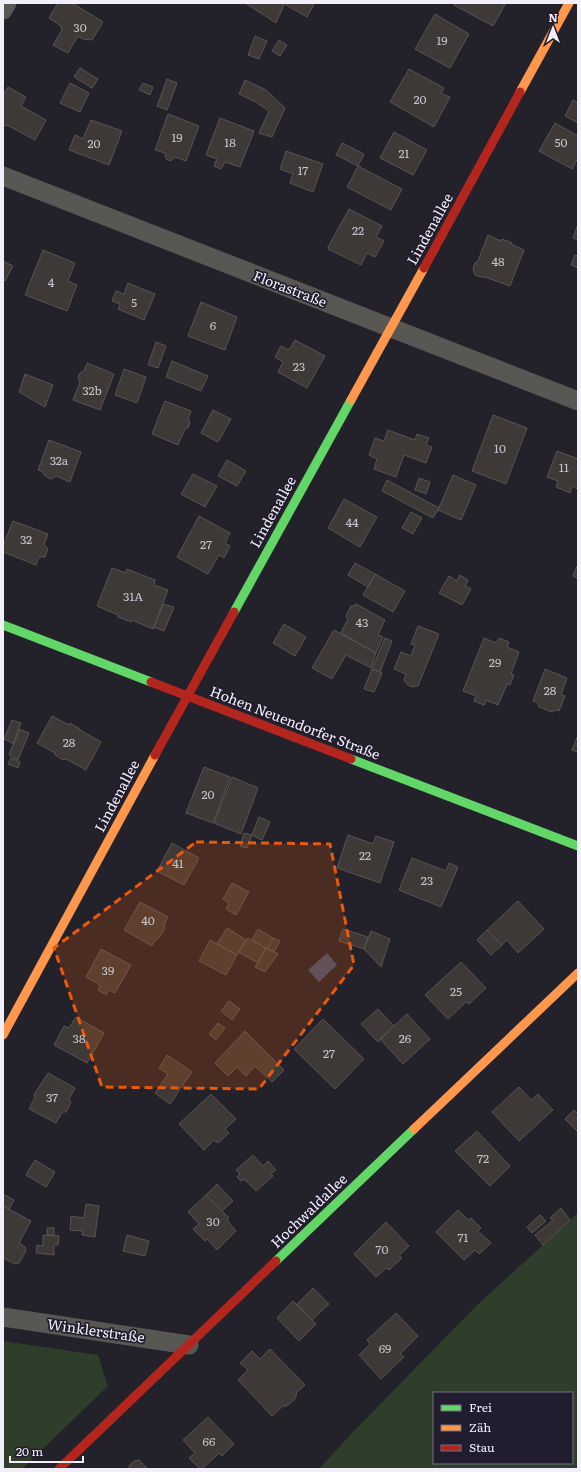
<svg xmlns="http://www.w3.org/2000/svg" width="581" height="1472" viewBox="0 0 581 1472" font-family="Literata,serif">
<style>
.green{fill:#2e3e2b;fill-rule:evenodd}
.water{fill:#424f6c}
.building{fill:#3e3937;stroke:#585454}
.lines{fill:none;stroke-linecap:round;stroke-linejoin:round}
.street{stroke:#595754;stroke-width:19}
.fast{stroke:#63d668;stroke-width:9}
.slow{stroke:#ff974d;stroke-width:9}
.jam{stroke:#b3261e;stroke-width:9}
.marked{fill:#e8590c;fill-opacity:0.2;stroke:#e8590c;stroke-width:3;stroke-dasharray:8 5;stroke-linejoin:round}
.labels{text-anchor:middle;stroke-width:3.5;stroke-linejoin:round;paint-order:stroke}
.number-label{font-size:12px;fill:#c5c2ca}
.street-label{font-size:14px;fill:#f2effb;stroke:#221d2e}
</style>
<rect width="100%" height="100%" fill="#23212a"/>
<path class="green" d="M578,1213V1469H319L351,1434L475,1307ZM434,1393H572V1463H434Z
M3,1341L98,1355L108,1386L22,1469H3Z"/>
<path class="water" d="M327,953L337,965L319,982L308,970Z"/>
<path class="building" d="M58,3H72L103,22L92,40L83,39L78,36L68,53L53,45L62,30L61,26L49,18Z
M245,3H285L276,23Z
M287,3H313L314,4L307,17L286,5Z
M455,3H506L493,26L454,5Z
M435,14L469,34L450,68L415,49Z
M255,36L267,41L259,59L248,55Z
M279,40L287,45L280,56L272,51Z
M80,68L98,79L92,88L74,77Z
M409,69L444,88L441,93L450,97L434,127L390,102Z
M167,79L177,83L167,110L157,106Z
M245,80L266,90L285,108L272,137L259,133L269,111L256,102L239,94Z
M70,83L89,93L80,112L60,103Z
M143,83L153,87L150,95L139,90Z
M8,87L26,97L21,106L46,120L35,140L9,126L3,125V96Z
M573,100L578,103V123L565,116Z
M168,114L199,126L186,161L175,157L171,161L166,159L165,153L155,150Z
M220,118L254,131L240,167L225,162L221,169L214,166L217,159L206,155Z
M91,120L122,131L109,165L69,150L75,135L83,139Z
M555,123L578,136V158L572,169L539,151Z
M394,132L427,150L413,175L380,158Z
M342,143L364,154L358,166L336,155Z
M286,151L323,164L313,192L290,183L293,174L280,169Z
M358,166L402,189L391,210L347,187Z
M349,209L382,226L376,237L384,241L375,257L367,253L361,265L328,249V247Z
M578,224V240L573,238Z
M488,235L501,241L502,239L512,243L511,244L524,250L510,286L485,277H481L475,275L473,269L475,263L478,261Z
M43,250L75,263L68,281L77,285L67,311L25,295Z
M575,255L578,256V268L571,265Z
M3,261L13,266L5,281L3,279Z
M128,283L155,294L144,320L118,309L120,304L112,301L116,291L124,294Z
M201,302L237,317L225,350L188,336Z
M295,340L325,356L307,388L278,372L283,362L275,357L281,346L289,350Z
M156,342L166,346L158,368L148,365Z
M172,361L208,376L201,391L166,377Z
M87,363L114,374L100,410L73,400L80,382L78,378L80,373L84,371Z
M124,369L146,377L137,403L115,395Z
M25,374L53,385L45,407L19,392Z
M165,401L191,411L188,419L190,423L188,428L185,429L178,445L152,434Z
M213,410L231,419L218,442L201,433Z
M493,415L527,428L506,484L472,471Z
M388,430L415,440L417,434L429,438L426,445L432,447L426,463L404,455L396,477L374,469L377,459L369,455L375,438L384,441Z
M49,440L81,452L70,482L56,476L51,479L45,476L43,472L38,470Z
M557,451L578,459V489L572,486L570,493L556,487L558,481L547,477Z
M227,460L246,471L237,486L218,476Z
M193,474L217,486L205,507L181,494Z
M453,475L476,485L461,520L438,510Z
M419,478L430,482L426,494L415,490Z
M387,480L439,508L433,518L382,491Z
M344,499L377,517L360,547L328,528Z
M411,512L422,518L413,534L402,528Z
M199,516L230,533L225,543L230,546L224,558L219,555L208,574L177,557Z
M13,521L48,534L44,545L48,549L45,557H39L36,565L3,552V546Z
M355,563L375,574L368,587L348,575Z
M578,564V579L573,576Z
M112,568L126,573L127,569L155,580L154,585L168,590L153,629L132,620L131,622L118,617V615L97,606Z
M375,574L405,591L393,612L363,595Z
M460,575L468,580L465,586L471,589L462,605L439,593L449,576L457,581Z
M163,604L174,607L164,631L154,627Z
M356,604L385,620L378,635L383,637L376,653L341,633L348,619L346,616L351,606H355Z
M284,624L306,637L295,656L273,643Z
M418,626L439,634L418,686L412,687L408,685L404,680L406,674L394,669L401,652L411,656L415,645L411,644Z
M334,630L376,653L371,668L346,655L332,679L312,668Z
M385,638L392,641L380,672L372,669Z
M484,638L496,643L499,638L509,642L507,647L519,652L511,674L514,675L510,685L507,684L498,705L486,700L484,705L474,701L476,696L463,691Z
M372,669L382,673L374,692L364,689Z
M545,669L567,678L561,695L565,696L559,711L556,710L552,712L539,707L538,703L533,701Z
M52,716L69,725L70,723L80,729V730L101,742L86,770L66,759L63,760L55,755V753L37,743Z
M12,720L21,723L14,744L4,739Z
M19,729L29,733L18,760L9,755Z
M578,735V752L572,750Z
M11,758L20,762L18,768L8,764Z
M204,767L230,777L213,823L186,813Z
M232,777L258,788L241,834L214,823Z
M259,817L270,822L262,840L252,835Z
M244,833L252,835L247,848L240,846Z
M348,835L373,844L376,836L394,842L380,883L337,868Z
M172,843L199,858L184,885L157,871Z
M412,858L446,871L449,863L458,867L441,907L399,890Z
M232,883L249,892L236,915L226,909L229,903L223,899Z
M518,901L544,929L518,953L507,940L502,945L487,930Z
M140,902L168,917L164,925L165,928L159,938L156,939L152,946L124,930Z
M227,928L246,940L237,955L217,944Z
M258,929L273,938L267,949L252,940Z
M343,929L368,937L364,949L339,941Z
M487,930L502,945L491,955L477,940Z
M371,931L390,939L381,967L364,949Z
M248,938L266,948L258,963L238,952Z
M273,938L280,941L274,952L267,949Z
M210,940L237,955L226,975L199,961Z
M266,948L278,954L265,972L255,967Z
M101,949L131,965L115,993L109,990L106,995L98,990L100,985L86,977Z
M461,962L486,988L469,1004L466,1002L448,1019L425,995Z
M229,1001L240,1009L232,1020L221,1011Z
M378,1009L394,1026L378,1042L361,1024Z
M407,1014L430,1039L403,1064L380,1039Z
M76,1017L104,1033L87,1063L54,1045L64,1026L69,1028Z
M323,1019L364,1059L335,1089L294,1049Z
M218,1023L225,1028L216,1040L209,1034Z
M245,1031L284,1070L272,1082L255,1066L246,1076L237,1067L228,1076L215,1063Z
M167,1055L192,1072L170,1104L155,1093L168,1074L159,1068Z
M48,1073L75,1088L69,1099L71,1102L66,1112H62L56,1123L29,1109L35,1097L34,1095Z
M519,1087L531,1100L538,1094L553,1110L519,1141L492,1112Z
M211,1094L236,1119L225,1129L229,1133L218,1143L214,1140L204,1150L179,1124Z
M574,1110L578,1114V1132L565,1119Z
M477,1131L510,1166L490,1186L455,1151Z
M253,1155L263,1166L268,1161L276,1170L271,1174L273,1176L256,1191L244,1179L241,1181L237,1177L240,1174L236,1170Z
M35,1160L55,1172L46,1187L26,1175Z
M217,1184L233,1201L222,1211L206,1195Z
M3,1194L14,1200L9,1209L3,1206Z
M206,1195L229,1218L227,1220L236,1231L217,1250L207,1239L205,1241L193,1229L199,1224L188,1212Z
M86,1204L99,1206L95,1237L82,1235L83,1231L70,1230L71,1216L84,1218Z
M3,1206L31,1221L19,1243L25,1247L26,1251L19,1263L15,1264L3,1258Z
M561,1208L570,1220L543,1245L535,1235L553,1220L550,1218Z
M458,1210L468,1220L471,1218L481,1228L478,1231L491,1243L479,1254L475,1250L464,1260L436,1232Z
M540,1215L546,1221L532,1233L527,1227Z
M386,1222L409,1246L399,1256L402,1258L389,1270L386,1268L376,1277L354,1254Z
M47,1228H54V1235H47Z
M43,1235L59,1236L58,1245H54V1255L36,1253L37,1245L43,1246Z
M127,1235L149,1241L145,1256L123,1251Z
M313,1288L329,1304L312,1320L297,1304Z
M293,1301L316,1324L299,1341L277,1318Z
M396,1313L418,1336L400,1354L404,1357L381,1379L359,1355L370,1344L367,1340Z
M270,1349L305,1385L296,1393L297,1394L294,1400L285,1407L284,1405L272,1416L238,1380L248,1370L240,1363L252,1351L260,1359Z
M208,1417L234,1444L222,1456L219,1453L202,1469H200L189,1458L195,1453L183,1440Z
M139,1460L148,1469H129V1466L134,1461Z"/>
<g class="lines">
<path class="street" d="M3,10L7,3
M3,176L578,401
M3,1317L189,1345"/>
<path class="fast" d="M234,612L351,400
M3,625L151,682
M351,759L578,846
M276,1261L414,1129"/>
<path class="slow" d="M520,92L569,3
M351,400L424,268
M3,1035L155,755
M414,1129L578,973"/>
<path class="jam" d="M424,268L520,92
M151,682L351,759
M155,755L234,612
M59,1469L276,1261"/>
</g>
<path class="marked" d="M196,842L330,844L354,965L259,1089L102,1087L54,948Z"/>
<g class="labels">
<g class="number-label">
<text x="80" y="32">30</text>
<text x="442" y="45">19</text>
<text x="420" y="104">20</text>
<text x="177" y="142">19</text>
<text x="230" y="147">18</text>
<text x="561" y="147">50</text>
<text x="94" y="148">20</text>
<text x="404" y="158">21</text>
<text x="303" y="175">17</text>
<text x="358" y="235">22</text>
<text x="498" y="266">48</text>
<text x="51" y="287">4</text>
<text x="134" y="307">5</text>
<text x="213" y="330">6</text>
<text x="299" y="371">23</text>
<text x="92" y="395">32b</text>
<text x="500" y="453">10</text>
<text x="59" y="465">32a</text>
<text x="564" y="472">11</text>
<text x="352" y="527">44</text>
<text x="26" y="544">32</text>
<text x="206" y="549">27</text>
<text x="133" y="601">31A</text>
<text x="362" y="627">43</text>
<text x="495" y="667">29</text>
<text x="550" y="695">28</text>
<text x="69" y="747">28</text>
<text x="208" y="799">20</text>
<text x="365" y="860">22</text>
<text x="178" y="868">41</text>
<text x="427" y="885">23</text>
<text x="148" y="925">40</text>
<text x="108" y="975">39</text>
<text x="456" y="996">25</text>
<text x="79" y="1043">38</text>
<text x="405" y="1043">26</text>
<text x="329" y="1058">27</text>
<text x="52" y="1102">37</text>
<text x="483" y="1163">72</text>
<text x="213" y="1226">30</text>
<text x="463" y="1242">71</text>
<text x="382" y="1254">70</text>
<text x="385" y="1353">69</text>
<text x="209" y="1446">66</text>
</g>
<g class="street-label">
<text transform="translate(430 229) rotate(-61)" y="5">Lindenallee</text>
<text transform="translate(290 289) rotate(21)" y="5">Florastraße</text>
<text transform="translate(273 512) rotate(-61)" y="5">Lindenallee</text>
<text transform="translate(295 723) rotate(21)" y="5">Hohen Neuendorfer Straße</text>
<text transform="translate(117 796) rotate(-62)" y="5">Lindenallee</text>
<text transform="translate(309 1211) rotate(-44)" y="5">Hochwaldallee</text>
<text transform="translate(96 1331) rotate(8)" y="5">Winklerstraße</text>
</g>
</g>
<rect width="581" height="1472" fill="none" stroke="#f2effb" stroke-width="8"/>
<rect x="433" y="1392" width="140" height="72" fill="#221d2e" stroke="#757180"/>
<rect x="441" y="1405" width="20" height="6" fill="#63d668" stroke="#757180"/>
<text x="469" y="1412" font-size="12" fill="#f2effb">Frei</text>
<rect x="441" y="1425" width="20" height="6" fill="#ff974d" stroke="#757180"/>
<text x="469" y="1432" font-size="12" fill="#f2effb">Zäh</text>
<rect x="441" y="1445" width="20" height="6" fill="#b3261e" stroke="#757180"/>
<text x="469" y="1452" font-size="12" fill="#f2effb">Stau</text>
<g transform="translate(553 28)" stroke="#221d2e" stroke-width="3" paint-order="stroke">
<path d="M0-3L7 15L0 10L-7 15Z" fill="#f2effb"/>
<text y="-6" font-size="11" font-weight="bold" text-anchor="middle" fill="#f2effb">N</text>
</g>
<path d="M10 1456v6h73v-6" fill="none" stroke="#f2effb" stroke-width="2"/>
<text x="16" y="1456" font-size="12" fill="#f2effb" stroke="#221d2e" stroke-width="3" paint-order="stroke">20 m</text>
</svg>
